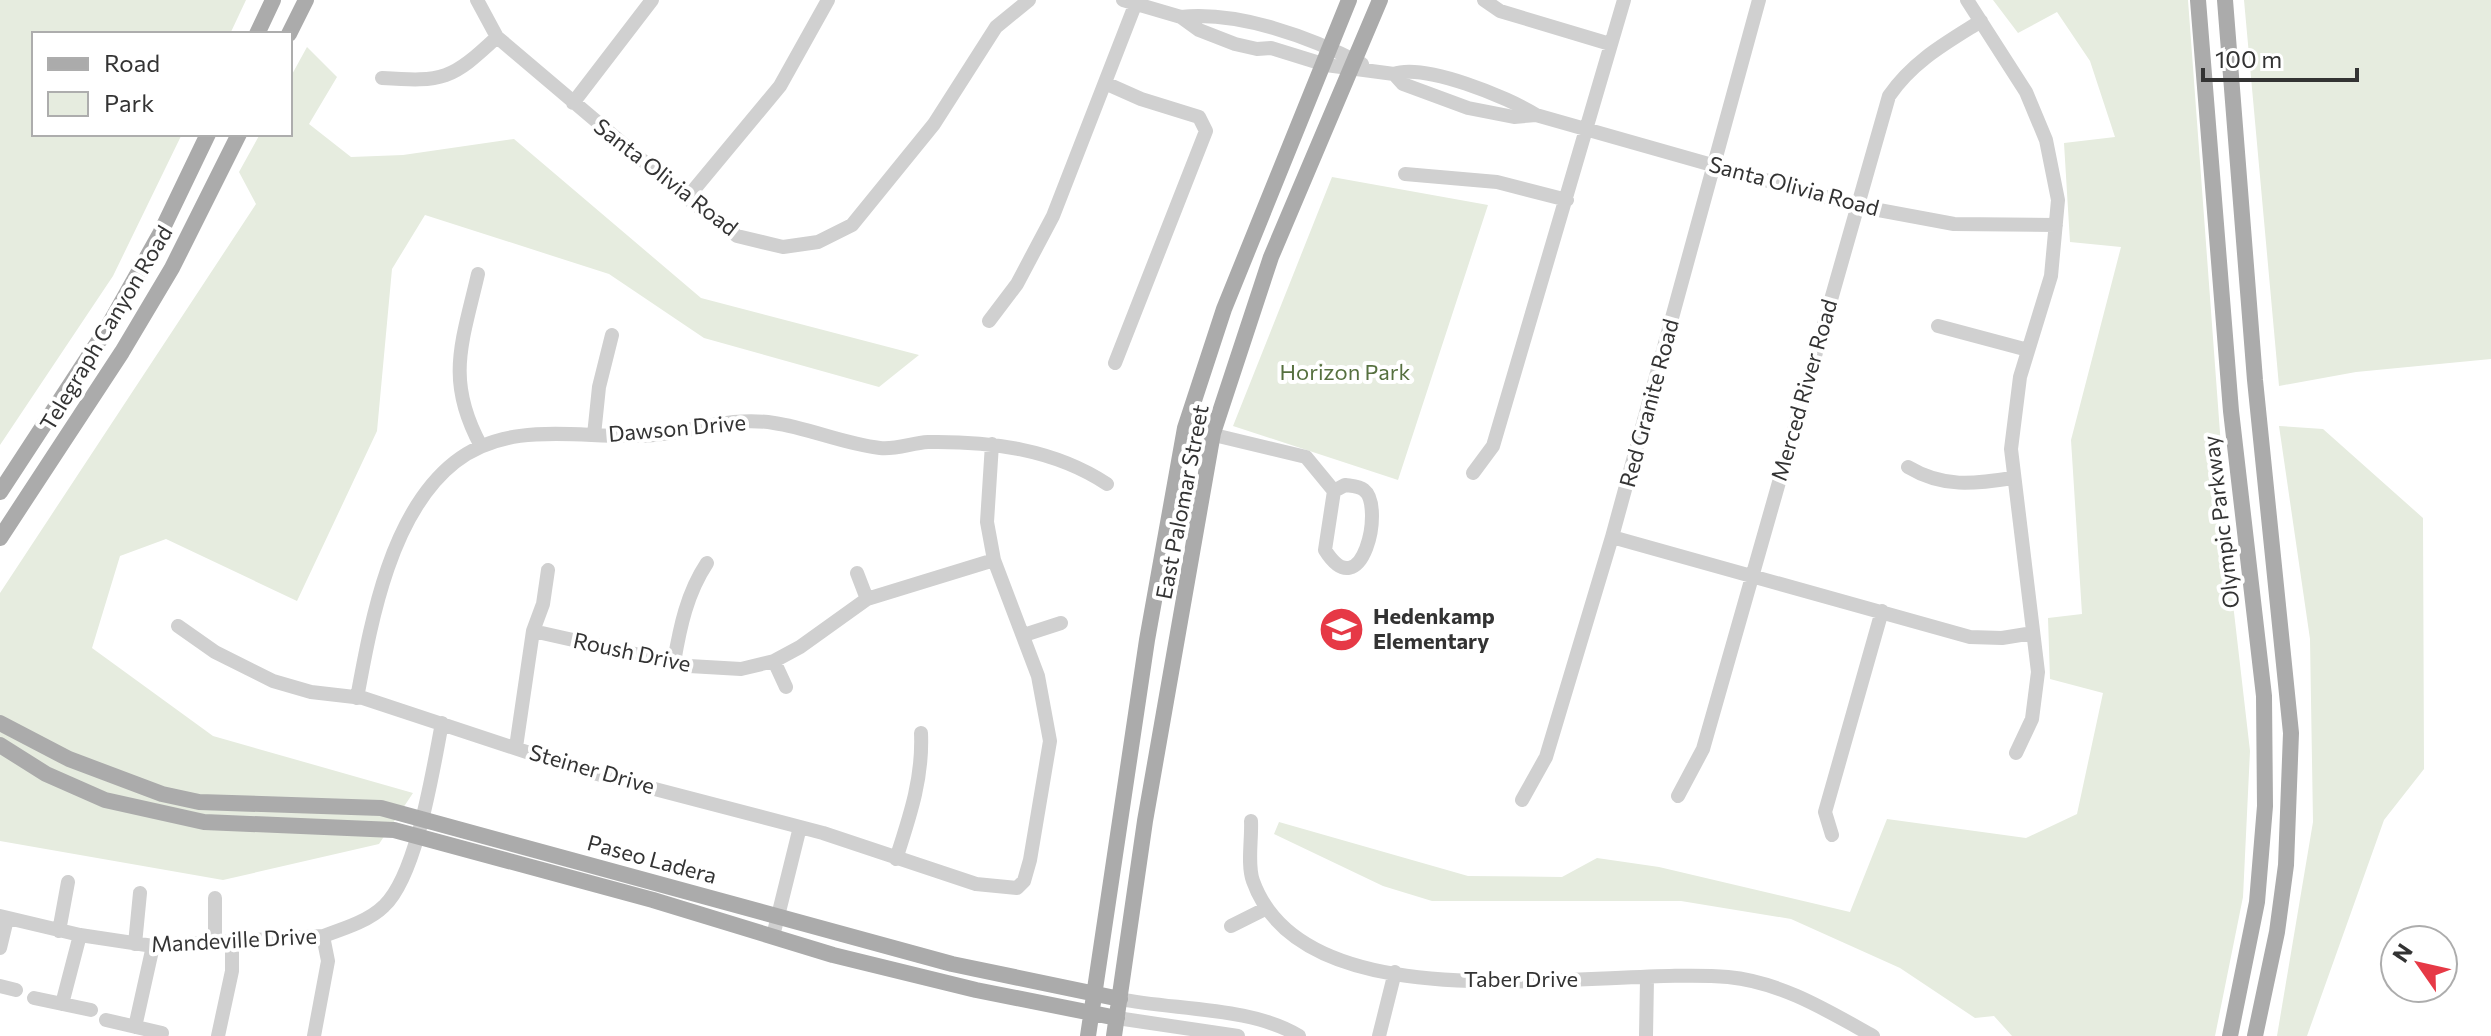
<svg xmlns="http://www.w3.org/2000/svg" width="2491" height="1036" viewBox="0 0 2491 1036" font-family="Commissioner,sans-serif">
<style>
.green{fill:#e6ecdf}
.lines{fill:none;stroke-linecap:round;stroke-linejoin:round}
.minor{stroke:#d0d0d0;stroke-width:14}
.major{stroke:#ababab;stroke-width:16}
.labels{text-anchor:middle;stroke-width:8;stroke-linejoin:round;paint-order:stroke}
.street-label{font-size:22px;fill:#333;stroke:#fff}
.park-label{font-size:22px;fill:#56703f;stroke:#fff}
.poi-label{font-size:22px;font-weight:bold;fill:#333;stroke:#fff;text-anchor:start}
</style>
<rect width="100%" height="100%" fill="#fff"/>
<path class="green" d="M0,0H246L230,34H34V134H182L113,276L0,445Z
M1993,0H2188L2232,595L2250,751L2243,897L2215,1036H2012L1994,1016L1975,1018L1900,968L1791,919L1681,901H1432L1383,886L1274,834L1279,822L1468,876L1562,877L1597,858L1659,867L1850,912L1887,819L2026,838L2077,814L2103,693L2050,679L2048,618L2082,614L2071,440L2121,247L2070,242L2064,143L2115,137L2090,61L2057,12L2018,33Z
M2244,0H2491V359L2356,372L2279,386Z
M307,47L337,77L309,124L351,157L403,155L514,139L701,298L919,355L879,387L704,338L609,274L425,215L392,269L377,431L297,601L166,539L120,556L92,648L213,736L413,793L379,844L223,880L0,841V593L256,204L239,172L260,134H290V78Z
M1332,177L1488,205L1398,480L1233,426Z
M2279,426L2323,429L2423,518L2424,769L2384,820L2307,1036H2277L2313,822L2310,639Z"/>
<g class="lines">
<path class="minor" d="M477,0L497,37L687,198L737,236L783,247L818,242L852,225L934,124L996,27L1029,0
M1123,0L1181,17L1199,30L1235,44L1257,49L1271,48L1326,65L1394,74L1403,84L1468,108L1514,117L1536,115
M1484,0L1500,11L1610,44
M1967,0L2026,92L2046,140L2058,200L2051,276L2020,377L2011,449L2038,672L2032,719L2016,753
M1181,17C1239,11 1310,37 1362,64
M1394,74C1424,63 1508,97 1536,115L1857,206L1954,224L2056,225
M382,78C444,82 451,80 497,37
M1105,83L1141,99L1199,117L1206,131L1115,363
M573,103L652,0
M1405,174L1497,182L1567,200
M687,198L780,86L828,0
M478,274C462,343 445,380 481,446
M989,321L1017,284L1053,216L1137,0
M1938,326L2028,350
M1185,428L1306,457L1334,491
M594,435L599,387L612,335
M1908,467C1943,488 1974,484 2013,478
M1473,473L1493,446L1624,0
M1345,485C1351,486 1359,486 1364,490C1385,506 1362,609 1325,550L1334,491Z
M1612,537L1970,637L2002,638L2033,633
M857,573L867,599
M178,626L215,652L273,681L311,692L363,698L578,769L823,833L976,884L1017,888L1024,881L1030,860L1050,741L1038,676L994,560L987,522L992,444
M533,631L689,666L741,669L774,661L800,647L867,599L994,560
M1024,635L1061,623
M774,661L786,687
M674,662C680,627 687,593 707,563
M357,698C371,622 390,513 455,462C512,417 587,441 654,435C696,431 731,416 774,423C809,428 844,444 880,448C895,450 912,443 928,442C990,441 1054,449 1107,484
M516,747L533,631L543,604L548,570
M1678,796L1703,749L1889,96C1913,61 1946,43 1981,21
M1522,800L1546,757L1612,537L1759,0
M1251,821C1252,838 1247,865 1253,881C1306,1030 1606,966 1728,977C1781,982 1828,1011 1873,1036
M1832,835L1825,812L1882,611
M896,859C910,816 923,778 921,733
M215,898V944
M0,916L80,935L153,946L323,936C343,929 369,921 384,906C417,875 433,769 442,723
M1231,926L1267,908
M59,931L68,882
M773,936L800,827
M135,944L140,893
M0,948L7,919
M0,986L16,990
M34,998L91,1010
M1120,999C1173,1010 1253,1007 1299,1036
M62,1004L80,935
M1117,1018L1238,1036
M106,1020L162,1033
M135,1027L153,946
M218,1036L232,971V942
M314,1036L328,961L323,936
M1379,1036L1395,972
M1646,1036L1647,979"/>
<path class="major" d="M2198,0L2231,411L2264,696L2265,806L2257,902L2230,1036
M2225,0L2255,380L2291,733L2286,865L2277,932L2255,1036
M257,34L273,0
M289,34L306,0
M0,492L106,330L160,234L208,134
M0,538L122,352L172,268L239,134
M0,723L69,759L162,794L199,802L381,808L952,964L1120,999
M0,745L46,774L105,800L204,822L394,830L653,900L833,955L976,990L1117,1018
M1088,1036L1147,640L1185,428L1224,309L1349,0
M1114,1036L1145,821L1213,433L1271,257L1380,0"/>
</g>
<defs>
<symbol id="school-disc" viewBox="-11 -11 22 22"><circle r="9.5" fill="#e63946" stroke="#fff"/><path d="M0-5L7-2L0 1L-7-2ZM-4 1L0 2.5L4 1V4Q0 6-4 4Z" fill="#fff"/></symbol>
</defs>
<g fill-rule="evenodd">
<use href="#school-disc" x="1316" y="604" width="51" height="51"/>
</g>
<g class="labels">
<g class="street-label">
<text transform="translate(666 177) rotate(38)" y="8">Santa Olivia Road</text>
<text transform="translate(1794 186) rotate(15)" y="8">Santa Olivia Road</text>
<text transform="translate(106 328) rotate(-59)" y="8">Telegraph Canyon Road</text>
<text transform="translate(1804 390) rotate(-74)" y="8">Merced River Road</text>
<text transform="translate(1649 403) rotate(-75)" y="8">Red Granite Road</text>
<text transform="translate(677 428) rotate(-5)" y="8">Dawson Drive</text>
<text transform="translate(1182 502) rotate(-79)" y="8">East Palomar Street</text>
<text transform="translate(2221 522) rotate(-97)" y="8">Olympic Parkway</text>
<text transform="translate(632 652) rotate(12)" y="8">Roush Drive</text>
<text transform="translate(592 769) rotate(16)" y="8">Steiner Drive</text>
<text transform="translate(652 859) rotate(15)" y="8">Paseo Ladera</text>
<text transform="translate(234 940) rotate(-3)" y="8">Mandeville Drive</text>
<text x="1521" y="987">Taber Drive</text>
</g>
<g class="park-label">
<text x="1345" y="380">Horizon Park</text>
</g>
<g class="poi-label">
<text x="1373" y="624">Hedenkamp<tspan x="1373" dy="25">Elementary</tspan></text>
</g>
</g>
<rect x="32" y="32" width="260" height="104" fill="#ffffff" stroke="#adadad" stroke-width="2"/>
<rect x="48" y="58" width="40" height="12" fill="#ababab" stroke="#adadad" stroke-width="2"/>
<text x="104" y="72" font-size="24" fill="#333333">Road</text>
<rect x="48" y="92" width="40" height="24" fill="#e6ecdf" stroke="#adadad" stroke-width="2"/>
<text x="104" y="112" font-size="24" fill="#333333">Park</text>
<g transform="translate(2419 964) rotate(304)"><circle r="38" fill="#ffffff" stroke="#adadad" stroke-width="2"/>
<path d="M0-6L14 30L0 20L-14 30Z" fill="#e63946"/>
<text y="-12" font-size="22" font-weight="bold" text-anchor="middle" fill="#333333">N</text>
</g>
<path d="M2203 68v12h154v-12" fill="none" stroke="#333333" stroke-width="4"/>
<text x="2215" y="68" font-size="24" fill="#333333" stroke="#ffffff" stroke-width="6" paint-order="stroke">100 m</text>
</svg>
